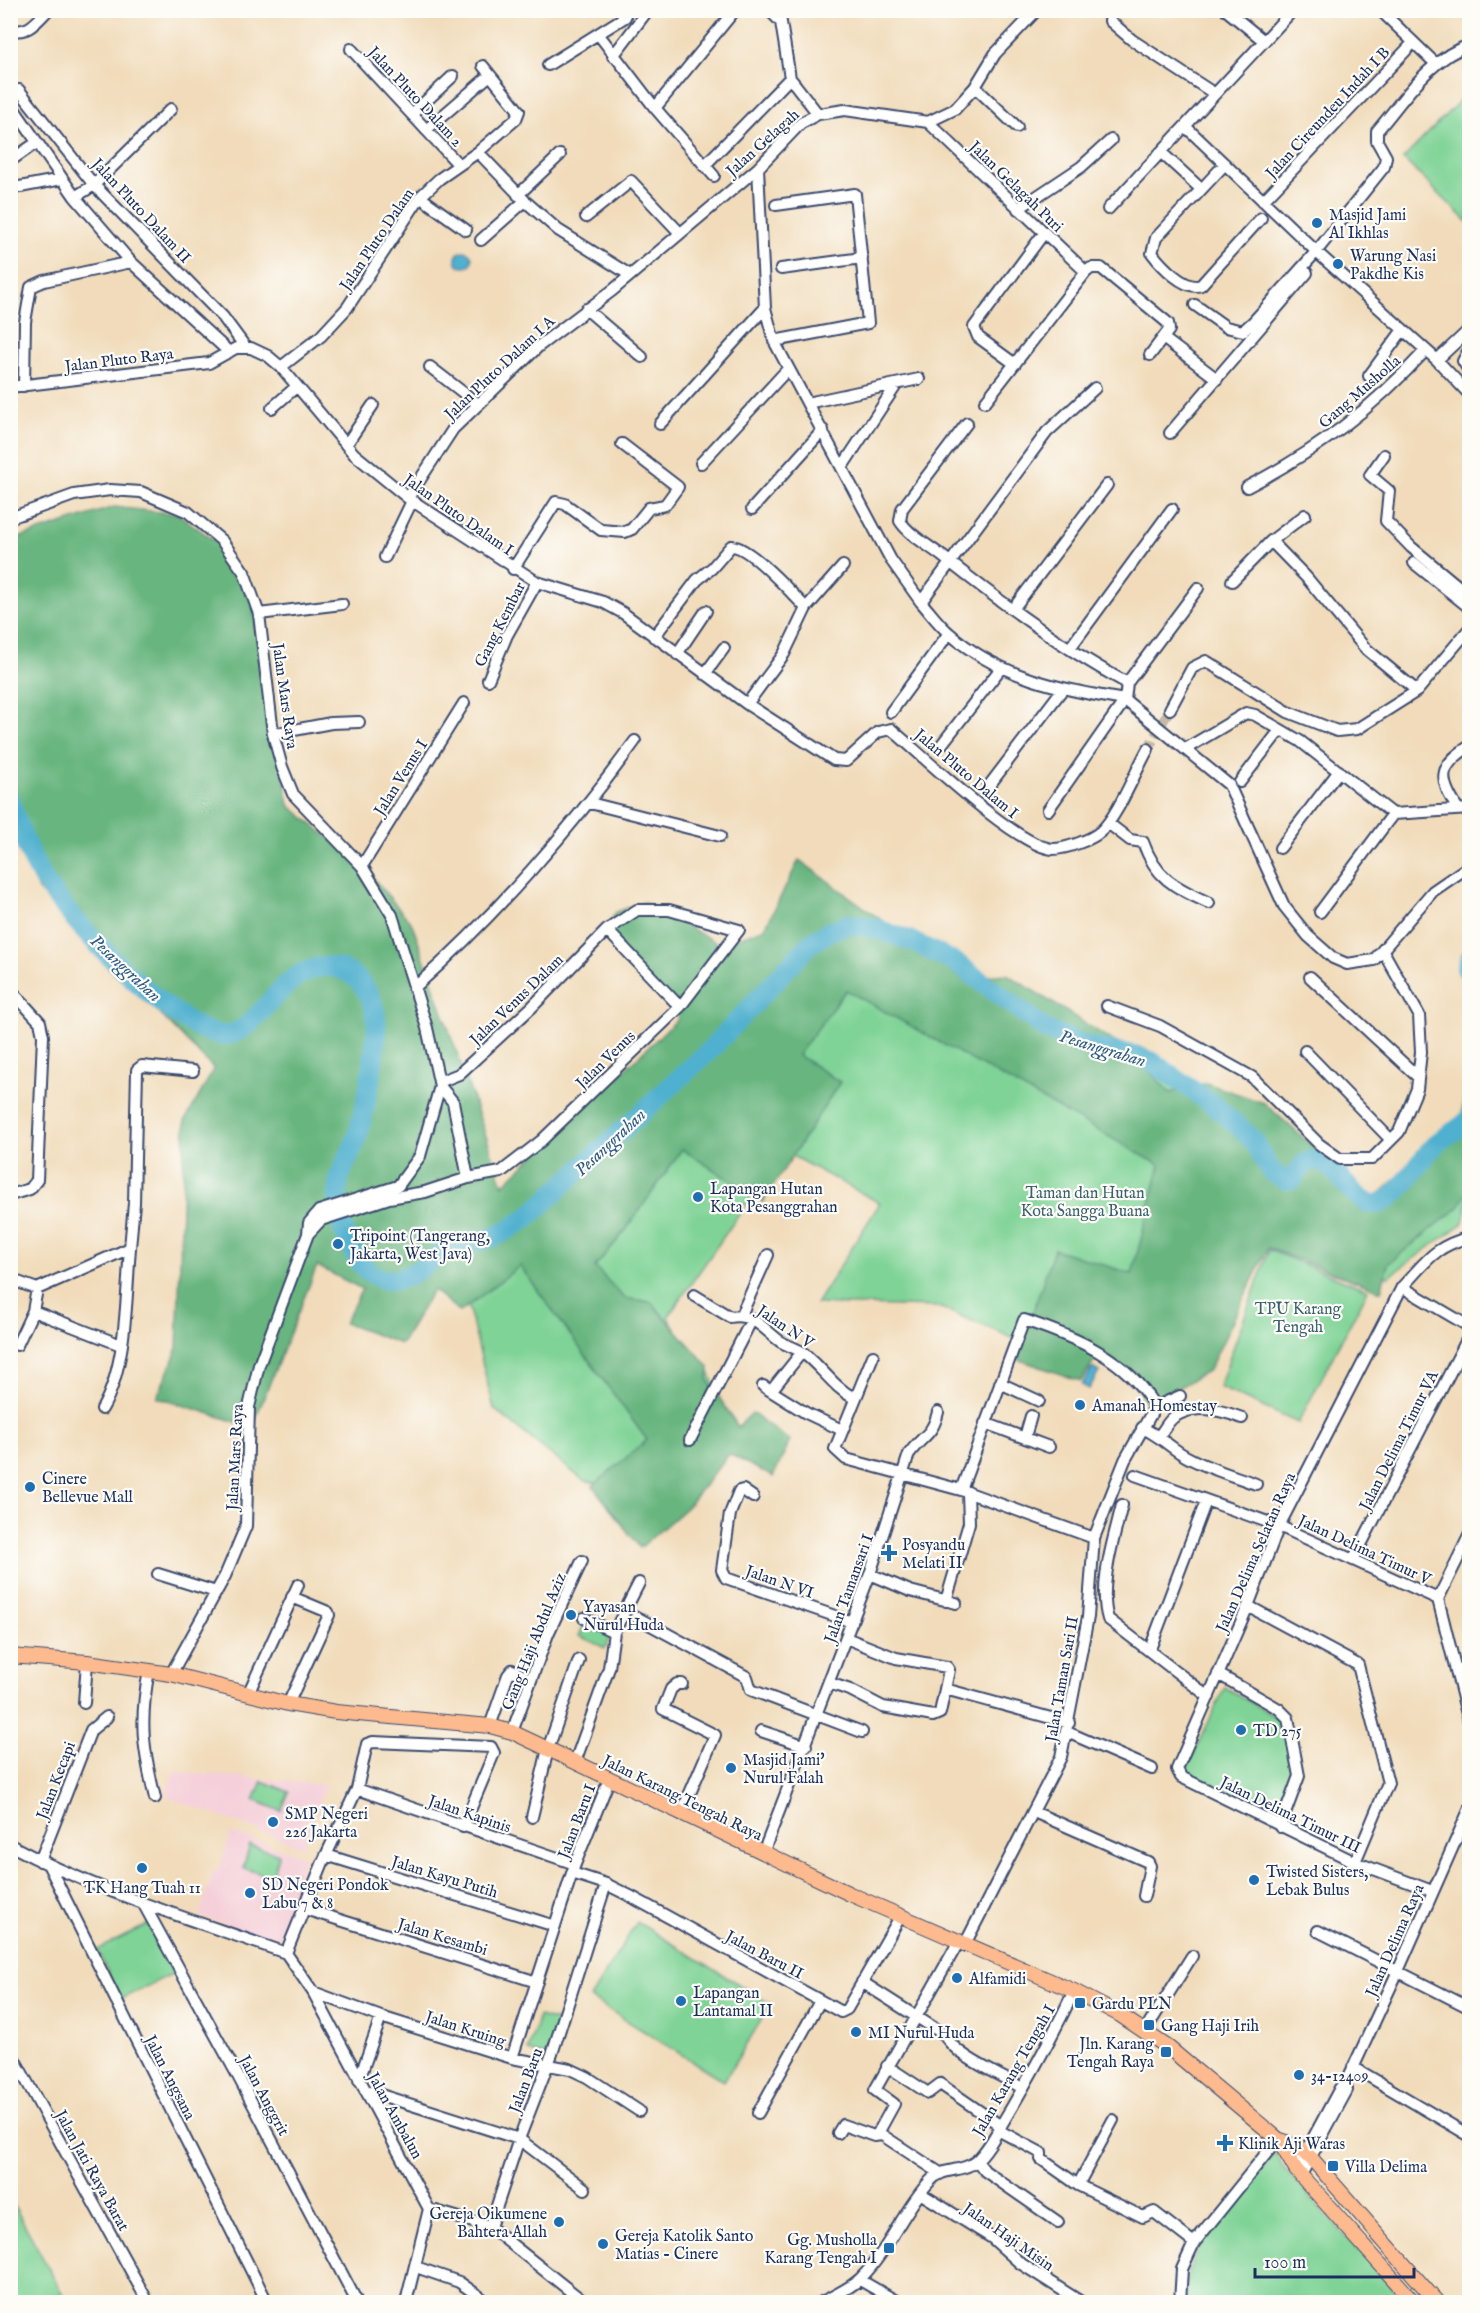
<svg xmlns="http://www.w3.org/2000/svg" width="1480" height="2313" viewBox="0 0 1480 2313" font-family="'IM FELL English',serif">
<style>
.built{fill:#f5cfd9}
.green{fill:#7fd396;stroke:#4d817a;stroke-width:1.5}
.forest{fill:#67b57f;stroke:#41726e;stroke-width:1.5}
.water{fill:#50b0cf;stroke:#367096;stroke-width:1.5}
.lines{fill:none;stroke-linecap:round;stroke-linejoin:round}
.river{stroke:#50b0cf;stroke-width:20}
.minor-tunnel{stroke:#c6b9a8;stroke-width:10;stroke-dasharray:10 5;stroke-linecap:butt}
.minor-casing{stroke:#3b496c;stroke-width:14}
.major-casing{stroke:#3b496c;stroke-width:16}
.minor{stroke:#fff;stroke-width:10}
.major{stroke:#fcba8e;stroke-width:14}
.poi-dot{fill:#1f6fb2;stroke:#fdfcf7;stroke-width:2}
.labels{text-anchor:middle;stroke-width:4.5;stroke-linejoin:round;paint-order:stroke}
.street-label{font-size:16px;fill:#1b2f5e;stroke:#fdfcf7}
.poi-label{font-size:16px;fill:#1b2f5e;stroke:#fdfcf7;text-anchor:start}
.park-label{font-size:16px;fill:#39606f;stroke:#fdfcf7}
.water-label{font-size:18px;font-style:italic;fill:#2e5c86;stroke:#fdfcf7}
</style>
<rect width="100%" height="100%" fill="#fdfcf7"/>
<filter id="ink" filterUnits="userSpaceOnUse"><feTurbulence type="fractalNoise" baseFrequency=".0167" numOctaves="2"/><feDisplacementMap in="SourceGraphic" scale="12" xChannelSelector="R" yChannelSelector="G"/><feConvolveMatrix kernelMatrix="1 2 1 2 8 2 1 2 1" color-interpolation-filters="sRGB"/></filter>
<filter id="wash" filterUnits="userSpaceOnUse"><feTurbulence type="fractalNoise" baseFrequency=".008" numOctaves="4" result="noise"/><feDisplacementMap in="SourceGraphic" scale="24" xChannelSelector="R" yChannelSelector="G"/><feGaussianBlur stdDeviation="1.35" result="paint"/><feColorMatrix in="noise" values="0 0 0 0 0 0 0 0 0 0 0 0 0 0 0 0 0 1.4 0 .05"/><feComposite in="paint" operator="in"/></filter>
<g filter="url(#wash)">
<rect width="100%" height="100%" fill="#f1dbba"/>
<path class="built" d="M174,1771L326,1785L302,1847L165,1796Z
M231,1833L305,1856L278,1941L199,1916L214,1869L219,1870Z"/>
<path class="green" d="M1469,91V223L1403,159Z
M874,928L909,940L955,962L980,980L1118,1051L1151,1061L1211,1103L1355,1195L1381,1204L1469,1118V1193L1463,1223L1388,1277L1269,1237L1131,1384L1090,1354L1071,1375L1015,1339L939,1307L816,1304L880,1203L783,1151L668,1317C678,1338 699,1351 708,1370C719,1392 715,1401 734,1420L681,1501L583,1480L494,1409L453,1246Z
M1269,1250L1368,1290L1298,1423L1219,1387Z
M586,1620L612,1632L605,1648L579,1636Z
M1225,1687L1284,1722L1294,1783L1276,1818L1192,1777L1186,1770Z
M262,1781L289,1792L281,1811L254,1800Z
M250,1845L279,1854L272,1877L243,1868Z
M637,1922L771,2004L724,2081L590,1998Z
M151,1923L176,1972L121,1999L97,1950Z
M539,2016L558,2021L547,2056L528,2051Z
M1276,2152L1282,2166L1405,2302H1186L1188,2272L1199,2246Z
M10,2200H11L67,2302H11Z"/>
<path class="forest" d="M114,507L178,514L222,546L253,598L289,805L361,864L412,924L503,1185L679,1018L602,934L616,912L644,902L720,945L765,928L799,860L961,978L1007,974L1132,1053L1170,1093L1206,1083L1264,1103L1373,1200L1462,1117L1467,1061H1469V1188L1459,1207L1388,1264L1381,1291L1268,1248L1209,1370L1147,1406L1135,1384L1098,1355L1081,1381L1017,1359L1054,1249L1132,1274L1160,1165L846,990L798,1055L840,1082L763,1202L682,1149L626,1230L595,1267L624,1298L651,1302L709,1367L708,1380L738,1427L752,1413L790,1441L773,1477L729,1454L687,1507L640,1548L593,1486L647,1440L520,1266L460,1312L433,1290L401,1344L344,1323L362,1289L317,1266L252,1427L157,1397L177,1350L185,1121L214,1069L38,890L11,822V540Z"/>
<path class="water" d="M456 259a8 8 0 1 1 16 0a8 8 0 1 1-16 0Z
M1092,1368L1099,1372L1089,1389L1082,1385Z"/>
<g class="lines">
<path class="river" d="M10,800C18,826 28,853 42,877C66,917 177,1034 224,1035C261,1035 283,956 337,968C347,970 358,978 364,987C371,996 375,1008 376,1019C379,1042 364,1116 356,1140C352,1153 342,1166 339,1180C331,1212 355,1289 399,1279C420,1274 433,1254 453,1246C465,1241 479,1242 491,1238C503,1234 515,1225 526,1219L711,1049L810,944L830,931L848,924L874,928L909,940L955,962L1047,1030L1089,1047L1135,1055L1151,1061L1211,1103L1245,1132L1255,1143L1271,1172L1285,1180L1293,1179C1297,1174 1301,1165 1307,1162C1332,1149 1350,1206 1377,1204C1394,1203 1420,1162 1431,1149C1442,1135 1459,1132 1470,1118
M1470,958L1466,969L1470,974"/>
</g>
</g>
<g filter="url(#ink)">
<g class="lines">
<path class="minor-tunnel" d="M1148,749L1170,709"/>
<defs>
<path id="minor" d="M769,10L780,21
M779,10L790,78L818,114
M1226,10L1264,41
M1380,10L1436,64
M1110,21L1132,40L1215,94
M10,29C28,35 36,22 48,10
M599,35L655,108L714,176
M351,49L458,164
M613,56L648,10
M548,65L625,17
M975,87L1017,127
M19,90L94,185L223,317L246,348
M10,103L75,197L131,262L229,352
M655,108L735,10
M412,114L453,76
M928,122L1086,272
M1185,126L1321,256L1437,360L1470,395
M426,130L490,75
M478,152L516,119L519,111L483,66
M1165,156L1201,189
M10,161L36,143
M1225,164L1156,238L1152,253C1161,265 1185,291 1201,285L1261,218
M704,166L790,78
M758,168L765,308L774,341L891,560L921,602
M10,186L20,187L62,179
M518,195L560,155
M75,197L94,185L171,109
M420,197L466,230
M1263,201L1413,43
M1018,209L1081,167L1111,140
M1108,209L1293,10
M586,217L631,181L680,233
M481,240L525,201
M781,269L862,258
M1195,305L1226,327L1243,331L1253,322L1316,252L1384,167L1386,157L1377,141V131C1403,101 1430,57 1470,45
M586,309L642,357
M1163,338L1217,379
M774,341L868,323L855,194L776,205
M1470,348L1463,361L1470,372
M1437,360L1470,329
M1015,364L978,337L974,327L1044,233
M281,367L321,336L347,308L420,197L439,179L478,152L525,201L558,230L630,275
M430,367L478,404
M1369,376L1402,331
M24,386L25,322L31,287L44,281L131,262
M10,387L209,363L236,348H251L268,356L281,367L354,454L408,498L537,582L603,602L623,613L747,704L834,760L846,761L878,732L891,729C922,755 1017,847 1053,849C1065,849 1091,840 1100,832C1117,818 1136,770 1148,749
M985,402L1086,272L1091,268H1101L1168,323L1169,330L1150,355
M807,403L919,379
M272,408L296,387
M967,423L902,509L900,521C909,535 928,545 942,556C1000,602 1062,648 1127,683
M660,424L765,308
M1170,433L1307,273
M346,445L373,405
M1384,455L1370,475L1389,491L1386,521L1411,547L1470,596
M701,463L787,370
M842,467L897,384
M1247,487C1318,450 1372,409 1426,350
M408,498L453,429L539,346L613,290L758,168L801,123L818,114L845,110L928,122L955,109L975,87L995,54L1037,10
M752,509L823,430
M1305,515L1271,541L1306,577L1365,648L1417,691
M10,518L74,495L110,490L141,492L188,512L222,541L244,572L259,614L273,734L282,767L293,794L362,866L392,915L427,1028L440,1086L420,1156L398,1186L319,1211L309,1223L308,1234
M385,557L412,501
M1414,563L1470,608
M513,569L556,502L565,504L601,530L625,532L632,529L649,508L665,505L678,487L622,444
M1232,581L1271,541
M1198,588L1127,683L1125,700L1229,785L1284,906L1308,936L1333,958L1347,964L1374,960L1433,891L1465,869
M1013,609L1107,485
M259,614L342,604
M654,637L697,580L712,568L731,546C748,545 793,594 806,608
M1070,648L1172,509
M677,654L706,611
M705,674L724,648
M488,680L507,635L537,582
M747,704L784,654L806,608L843,566
M1170,709L1192,668L1206,661L1288,712L1337,731L1357,729L1417,691L1470,628
M891,712L949,633
M273,734L331,723L359,722
M942,744L1001,668
M1187,748L1246,713L1255,715L1300,741L1393,814L1470,809
M1240,782L1280,730
M988,787L1062,690
M590,803L720,836
M1458,809C1438,779 1438,766 1470,746
M1048,810L1125,700C1062,690 998,677 949,633C938,624 930,612 921,602L1047,432L1095,388
M1108,823L1130,840L1143,842C1156,879 1175,887 1209,903
M1280,848L1339,771
M362,866L464,703
M1320,912L1393,814
M607,930L680,1007
M1310,977L1418,1077
M414,988C494,917 573,827 635,741
M10,989L40,1022L43,1036L37,1180L30,1189L10,1195
M1107,1006L1160,1026L1252,1077L1319,1144L1340,1159H1372L1399,1132L1417,1089L1421,1052L1419,1015L1383,951
M1305,1051L1391,1140
M440,1086L453,1102L468,1178
M10,1279L37,1289L130,1248L134,1203L137,1070L142,1066L193,1071
M1402,1287L1470,1327
M694,1295L730,1317C753,1312 764,1330 781,1342C788,1346 796,1348 802,1352C821,1366 833,1387 854,1398
M33,1311L121,1345
M741,1315L768,1255
M17,1345L33,1311L37,1289
M873,1356L837,1444L835,1449L846,1459L961,1490L1094,1538
M1000,1383L1039,1401
M763,1386L806,1413L842,1430
M771,1391L802,1352
M102,1409C127,1366 126,1297 130,1248
M985,1423L1049,1447
M1142,1428C1160,1435 1171,1449 1189,1458C1210,1469 1234,1476 1256,1484
M1159,1436C1164,1430 1168,1421 1174,1417C1194,1403 1222,1410 1242,1418
M1025,1437L1031,1416
M690,1440L752,1319
M1135,1475L1279,1526L1438,1599
M961,1490L1024,1320C1075,1337 1127,1358 1155,1407
M753,1497L743,1490L739,1491L730,1514L722,1570L726,1578L852,1622
M1122,1505C1114,1538 1098,1586 1108,1619L1209,1697
M1470,1534L1438,1599L1470,1726
M1353,1560L1470,1334
M158,1574L216,1592
M870,1574L910,1591L956,1603
M946,1601L969,1523L968,1492
M1248,1606L1358,1665L1388,1783L1355,1862
M636,1617L747,1677L751,1690L862,1732
M584,1618L614,1632
M1150,1649L1206,1501
M149,1671C139,1721 143,1749 155,1798
M171,1674L225,1576L246,1526L249,1407L259,1365L308,1234L321,1220L389,1198L425,1192L468,1178L501,1172L541,1141L680,1007L739,930L669,910H637L607,930L531,1008L459,1074L439,1082
M1218,1674L1279,1709L1288,1718L1299,1776L1280,1827
M829,1683L850,1690L883,1707L933,1716L940,1713L949,1670L947,1667L896,1658L846,1638
M945,1689L1069,1723
M248,1694L298,1585
M84,1703L87,1662
M288,1704L329,1615L328,1612L292,1597
M490,1726L508,1675L512,1670L531,1680
M761,1731L806,1746
M512,1732L548,1634L582,1561
M1067,1732L1152,1769
M575,1762L609,1668L614,1632L639,1583
M357,1789L575,1864
M1034,1812L1148,1862L1150,1866L1144,1896
M681,1814L715,1735L663,1709L671,1689L677,1684H682
M532,1817L548,1749L579,1660
M10,1845C97,1892 194,1920 286,1953
M763,1853L870,1574L909,1454C922,1435 932,1437 938,1412
M326,1855L555,1926
M40,1861L91,1730L107,1717
M49,1866L267,2302
M572,1873L606,1884L630,1896L841,2012L847,2009L900,1917
M1432,1891L1355,1862L1181,1777L1177,1769L1248,1606L1279,1526L1402,1287C1427,1261 1433,1247 1470,1237
M143,1903L239,2078L357,2302
M305,1909L537,1982
M1318,1931L1470,2008
M964,1946L1061,1757L1088,1617L1094,1538L1125,1460L1155,1407L1180,1396
M286,1953L323,1862L357,1789L367,1744L373,1742L491,1747L494,1753L463,1827
M286,1953L313,1992L429,2209L406,2302
M862,1982L945,2035C955,2057 1002,2075 1022,2088
M313,1992L381,2017L512,2058L570,2069L587,2077L639,2111
M1145,2031L1192,1956
M10,2051L148,2302
M512,2058L575,1864L609,1780
M887,2066L928,2093L940,2084L1001,2126
M1353,2067L1470,2136
M359,2080L381,2017
M365,2090L519,2139L585,2189
M758,2113L820,2001
M998,2130L1041,2153V2159L1078,2185L1143,2217L1154,2212L1194,2243
M838,2133L843,2125L874,2136L882,2135L940,2173
M877,2135L894,2104L875,2090L958,1943
M977,2161L985,2171L1058,2222
M1296,2170L1340,2088L1347,2081L1398,1971L1470,1808
M1301,2175L1347,2090L1345,2084
M1078,2185L1113,2120
M920,2193L992,2238L1020,2263L1081,2302
M429,2209L490,2227L584,2302
M490,2227L519,2139L552,2054L606,1884
M416,2267L459,2282L487,2302
M860,2280L898,2302
M822,2302C835,2295 851,2288 861,2278C889,2250 903,2210 930,2181C942,2167 961,2173 975,2162C989,2150 999,2128 1009,2112C1032,2073 1054,2033 1074,1991
M1180,2302L1182,2269L1194,2243L1278,2139"/>
<path id="major" d="M10,1656L87,1662L171,1674L288,1704L336,1712L490,1726L512,1732L548,1749L850,1894L1074,1991L1120,2015L1169,2048L1278,2139L1296,2170L1414,2302
M1278,2139L1298,2146L1312,2159L1437,2302"/>
</defs>
<use href="#minor" class="minor-casing"/>
<use href="#major" class="major-casing"/>
<use href="#minor" class="minor"/>
<use href="#major" class="major"/>
</g>
</g>
<g class="poi-dot">
<circle cx="1317" cy="223" r="6"/>
<circle cx="1338" cy="264" r="6"/>
<circle cx="698" cy="1197" r="6"/>
<circle cx="338" cy="1244" r="6"/>
<circle cx="1080" cy="1405" r="6"/>
<circle cx="30" cy="1487" r="6"/>
<path d="M886 1544h6v6h6v6h-6v6h-6v-6h-6v-6h6z"/>
<circle cx="571" cy="1615" r="6"/>
<circle cx="1241" cy="1730" r="6"/>
<circle cx="731" cy="1768" r="6"/>
<circle cx="273" cy="1822" r="6"/>
<circle cx="142" cy="1868" r="6"/>
<circle cx="1254" cy="1880" r="6"/>
<circle cx="250" cy="1893" r="6"/>
<circle cx="957" cy="1978" r="6"/>
<circle cx="681" cy="2001" r="6"/>
<rect x="1074" y="1997" width="12" height="12" rx="3"/>
<rect x="1143" y="2019" width="12" height="12" rx="3"/>
<circle cx="856" cy="2032" r="6"/>
<rect x="1160" y="2046" width="12" height="12" rx="3"/>
<circle cx="1299" cy="2075" r="6"/>
<path d="M1222 2134h6v6h6v6h-6v6h-6v-6h-6v-6h6z"/>
<rect x="1327" y="2160" width="12" height="12" rx="3"/>
<circle cx="559" cy="2222" r="6"/>
<circle cx="603" cy="2244" r="6"/>
<rect x="883" y="2242" width="12" height="12" rx="3"/>
</g>
<g class="labels">
<g class="street-label">
<text transform="translate(416 96) rotate(47)" y="6">Jalan Pluto Dalam 2</text>
<text transform="translate(1327 112) rotate(-47)" y="6">Jalan Cireundeu Indah I B</text>
<text transform="translate(762 142) rotate(-42)" y="6">Jalan Gelagah</text>
<text transform="translate(1017 186) rotate(44)" y="6">Jalan Gelagah Puri</text>
<text transform="translate(142 210) rotate(47)" y="6">Jalan Pluto Dalam II</text>
<text transform="translate(376 239) rotate(-56)" y="6">Jalan Pluto Dalam</text>
<text transform="translate(119 359) rotate(-7)" y="6">Jalan Pluto Raya</text>
<text transform="translate(499 367) rotate(-43)" y="6">Jalan Pluto Dalam I A</text>
<text transform="translate(1359 391) rotate(-41)" y="6">Gang Musholla</text>
<text transform="translate(459 514) rotate(35)" y="6">Jalan Pluto Dalam I</text>
<text transform="translate(499 624) rotate(-63)" y="6">Gang Kembar</text>
<text transform="translate(286 696) rotate(82)" y="6">Jalan Mars Raya</text>
<text transform="translate(967 773) rotate(40)" y="6">Jalan Pluto Dalam I</text>
<text transform="translate(400 777) rotate(-58)" y="6">Jalan Venus I</text>
<text transform="translate(516 999) rotate(-44)" y="6">Jalan Venus Dalam</text>
<text transform="translate(605 1059) rotate(-44)" y="6">Jalan Venus</text>
<text transform="translate(786 1326) rotate(34)" y="6">Jalan N V</text>
<text transform="translate(1398 1440) rotate(-63)" y="6">Jalan Delima Timur VA</text>
<text transform="translate(234 1457) rotate(-87)" y="6">Jalan Mars Raya</text>
<text transform="translate(1365 1549) rotate(25)" y="6">Jalan Delima Timur V</text>
<text transform="translate(1255 1552) rotate(-66)" y="6">Jalan Delima Selatan Raya</text>
<text transform="translate(780 1581) rotate(19)" y="6">Jalan N VI</text>
<text transform="translate(848 1588) rotate(-70)" y="6">Jalan Tamansari I</text>
<text transform="translate(533 1641) rotate(-68)" y="6">Gang Haji Abdul Aziz</text>
<text transform="translate(1061 1679) rotate(-80)" y="6">Jalan Taman Sari II</text>
<text transform="translate(55 1780) rotate(-69)" y="6">Jalan Kecapi</text>
<text transform="translate(683 1797) rotate(26)" y="6">Jalan Karang Tengah Raya</text>
<text transform="translate(470 1813) rotate(19)" y="6">Jalan Kapinis</text>
<text transform="translate(1291 1814) rotate(26)" y="6">Jalan Delima Timur III</text>
<text transform="translate(576 1821) rotate(-69)" y="6">Jalan Baru I</text>
<text transform="translate(445 1876) rotate(17)" y="6">Jalan Kayu Putih</text>
<text transform="translate(443 1936) rotate(17)" y="6">Jalan Kesambi</text>
<text transform="translate(1394 1940) rotate(-66)" y="6">Jalan Delima Raya</text>
<text transform="translate(765 1954) rotate(28)" y="6">Jalan Baru II</text>
<text transform="translate(466 2028) rotate(18)" y="6">Jalan Kruing</text>
<text transform="translate(1013 2070) rotate(-60)" y="6">Jalan Karang Tengah I</text>
<text transform="translate(171 2077) rotate(63)" y="6">Jalan Angsana</text>
<text transform="translate(525 2080) rotate(-69)" y="6">Jalan Baru</text>
<text transform="translate(265 2095) rotate(62)" y="6">Jalan Anggrit</text>
<text transform="translate(396 2115) rotate(61)" y="6">Jalan Ambalun</text>
<text transform="translate(93 2170) rotate(61)" y="6">Jalan Jati Raya Barat</text>
<text transform="translate(1009 2236) rotate(35)" y="6">Jalan Haji Misin</text>
</g>
<g class="poi-label">
<text x="1329" y="220">Masjid Jami<tspan x="1329" dy="18">Al Ikhlas</tspan></text>
<text x="1350" y="261">Warung Nasi<tspan x="1350" dy="18">Pakdhe Kis</tspan></text>
<text x="710" y="1194">Lapangan Hutan<tspan x="710" dy="18">Kota Pesanggrahan</tspan></text>
<text x="350" y="1241">Tripoint (Tangerang,<tspan x="350" dy="18">Jakarta, West Java)</tspan></text>
<text x="1092" y="1411">Amanah Homestay</text>
<text x="42" y="1484">Cinere<tspan x="42" dy="18">Bellevue Mall</tspan></text>
<text x="902" y="1550">Posyandu<tspan x="902" dy="18">Melati II</tspan></text>
<text x="583" y="1612">Yayasan<tspan x="583" dy="18">Nurul Huda</tspan></text>
<text x="1253" y="1736">TD 275</text>
<text x="743" y="1765">Masjid Jami'<tspan x="743" dy="18">Nurul Falah</tspan></text>
<text x="285" y="1819">SMP Negeri<tspan x="285" dy="18">226 Jakarta</tspan></text>
<text x="1266" y="1877">Twisted Sisters,<tspan x="1266" dy="18">Lebak Bulus</tspan></text>
<text x="262" y="1890">SD Negeri Pondok<tspan x="262" dy="18">Labu 7 &amp; 8</tspan></text>
<text x="142" y="1893" text-anchor="middle">TK Hang Tuah 11</text>
<text x="969" y="1984">Alfamidi</text>
<text x="693" y="1998">Lapangan<tspan x="693" dy="18">Lantamal II</tspan></text>
<text x="1092" y="2009">Gardu PLN</text>
<text x="1161" y="2031">Gang Haji Irih</text>
<text x="868" y="2038">MI Nurul Huda</text>
<text x="1154" y="2049" text-anchor="end">Jln. Karang<tspan x="1154" dy="18">Tengah Raya</tspan></text>
<text x="1311" y="2081">34-12409</text>
<text x="1238" y="2149">Klinik Aji Waras</text>
<text x="1345" y="2172">Villa Delima</text>
<text x="547" y="2219" text-anchor="end">Gereja Oikumene<tspan x="547" dy="18">Bahtera Allah</tspan></text>
<text x="615" y="2241">Gereja Katolik Santo<tspan x="615" dy="18">Matias - Cinere</tspan></text>
<text x="877" y="2245" text-anchor="end">Gg. Musholla<tspan x="877" dy="18">Karang Tengah I</tspan></text>
</g>
<g class="park-label">
<text x="1085" y="1198">Taman dan Hutan<tspan x="1085" dy="18">Kota Sangga Buana</tspan></text>
<text x="1298" y="1314">TPU Karang<tspan x="1298" dy="18">Tengah</tspan></text>
</g>
<g class="water-label">
<text transform="translate(126 968) rotate(43)" y="6">Pesanggrahan</text>
<text transform="translate(1103 1048) rotate(17)" y="6">Pesanggrahan</text>
<text transform="translate(610 1142) rotate(-43)" y="6">Pesanggrahan</text>
</g>
</g>
<rect width="1480" height="2313" fill="none" stroke="#fdfcf7" stroke-width="36"/>
<path d="M1255 2268v9h159v-9" fill="none" stroke="#1b2f5e" stroke-width="3"/>
<text x="1264" y="2268" font-size="18" fill="#1b2f5e" stroke="#fdfcf7" stroke-width="4.5" paint-order="stroke">100 m</text>
</svg>
